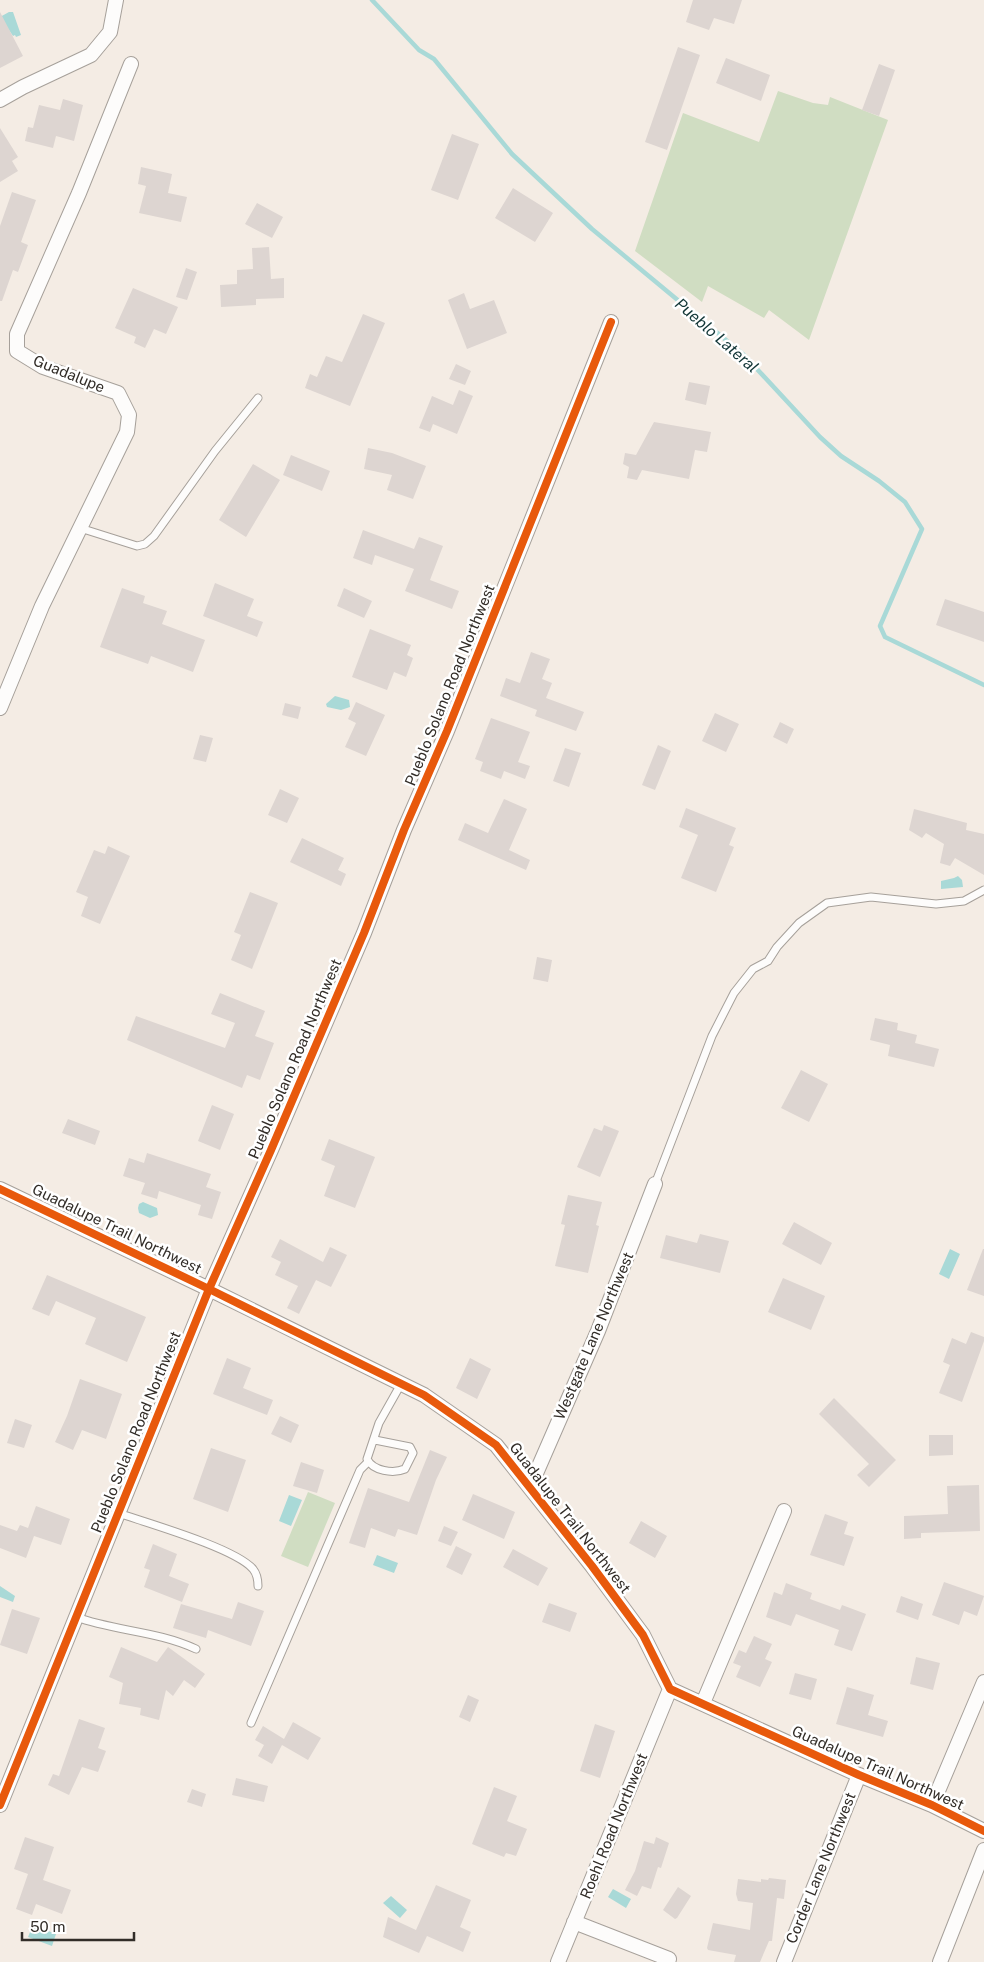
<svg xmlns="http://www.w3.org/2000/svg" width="984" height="1962" viewBox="0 0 984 1962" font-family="'Public Sans',sans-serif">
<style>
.green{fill:#d0ddc2}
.water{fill:#a9d9d7}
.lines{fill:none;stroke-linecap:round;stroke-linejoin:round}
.stream{stroke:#a9d9d7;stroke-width:4.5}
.building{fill:#ddd5d1}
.lane-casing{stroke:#a6a09a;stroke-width:9}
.street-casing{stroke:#a6a09a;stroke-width:16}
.lane{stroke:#fdfcfb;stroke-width:7}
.street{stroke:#fdfcfb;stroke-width:14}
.cycleway-casing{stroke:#fff;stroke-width:11}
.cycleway{stroke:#e8590c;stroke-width:8}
.labels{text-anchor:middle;stroke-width:5;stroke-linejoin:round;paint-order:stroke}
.street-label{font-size:15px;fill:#322d28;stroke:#fff}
.water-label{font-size:16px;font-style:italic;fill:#123637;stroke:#fff}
</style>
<rect width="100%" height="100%" fill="#f4ece4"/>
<path class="green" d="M778,91L813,103L828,105L830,97L888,120L809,340L769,310L764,318L708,286L702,302L635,251L683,113L759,142Z
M308,1492L335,1503L308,1567L281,1556Z"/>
<path class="water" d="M9,12H13L21,35L16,37L15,35L13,36L0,17Z
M335,696L349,700L350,707L341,710L327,707L326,704Z
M958,876L962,880L963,887L941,889V881L954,878Z
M143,1202L157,1208L158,1215L150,1218L139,1213L138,1208L139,1204Z
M950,1249L960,1254L949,1279L939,1274Z
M289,1495L302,1500L291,1526L279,1521Z
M377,1555L398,1563L394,1573L373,1565Z
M0,1586L15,1596L13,1602L0,1597Z
M613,1889L631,1899L626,1908L608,1897Z
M391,1896L407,1910L400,1918L383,1903Z
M33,1925L56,1934L52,1946L28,1937Z"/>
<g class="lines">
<path class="stream" d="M372,0L419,50L434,59L512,154L592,229L744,355L820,437L841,456L879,481L905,502L922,529L880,626L885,637L984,685"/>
</g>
<path class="building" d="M693,0H742L734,24L714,18L709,30L686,22Z
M0,12L23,56L0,68Z
M678,47L700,55L667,150L645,142Z
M726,58L770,75L761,101L716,83Z
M879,64L895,70L879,116L862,110Z
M63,99L83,105L74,141L56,136L53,148L25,141L28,127L33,128L39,105L60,110Z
M0,128L18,157L12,161L18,171L0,182Z
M452,134L479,144L458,200L431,190Z
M141,167L172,174L168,193L187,197L181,222L139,213L146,186L138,184Z
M513,188L553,213L535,242L495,218Z
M12,192L36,200L21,242L28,245L18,272L13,270L2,301H0V226Z
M257,203L283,217L272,238L245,224Z
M269,247L271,279L284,278V298L256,299V305L221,307L220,285L237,284V270L253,269L252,248Z
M186,268L197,272L187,300L176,297Z
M133,288L178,307L166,334L154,329L145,348L134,343L136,337L115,328Z
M464,293L470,309L494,300L507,333L467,349L448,300Z
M363,314L385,323L350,406L305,388L310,374L317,377L326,356L342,362Z
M456,364L471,371L465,385L449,379Z
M689,382L710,386L706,405L685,400Z
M459,390L473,396L457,434L433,424L430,432L419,428L432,396L453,405Z
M654,422L711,432L707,452L695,450L689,479L642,470L637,480L627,478L629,467L623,464L625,453L636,455Z
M368,448L392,453L426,466L413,499L387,490L392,475L364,469Z
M291,455L330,471L322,491L283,475Z
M253,464L280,480L246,537L219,520Z
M363,530L414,549L419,537L443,546L430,580L459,591L452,609L405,591L414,569L375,555L372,565L353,558Z
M215,583L254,599L247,616L263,622L257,637L203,616Z
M122,588L145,596L143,603L167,611L162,624L205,640L193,672L151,656L148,664L100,647Z
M344,588L372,601L364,618L337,606Z
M945,599L984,612V642L936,625Z
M370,629L411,645L407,655L413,658L406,677L394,672L387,690L352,677Z
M531,652L550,659L542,679L552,683L546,698L584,712L576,731L535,716L537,710L500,696L506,678L520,683Z
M356,702L385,715L366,756L345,747L356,723L348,719Z
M285,703L301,707L298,719L282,715Z
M715,713L739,724L726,752L702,741Z
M491,718L530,732L518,762L530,766L525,779L504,771L501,779L480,771L483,762L475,759Z
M780,722L794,729L787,744L773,737Z
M200,735L213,738L206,762L193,759Z
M658,745L671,751L655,790L642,785Z
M565,748L581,753L569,787L553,781Z
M280,789L299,798L287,823L268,815Z
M504,799L527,809L509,850L530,860L526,870L458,840L465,823L488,833Z
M686,808L736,828L729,845L734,847L716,892L681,878L698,835L679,827Z
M914,809L967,823L966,830L984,834V875L955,858L950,866L940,863L944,844L926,833L922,838L909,830Z
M302,838L344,858L338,870L346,874L341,886L290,862Z
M108,846L130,856L100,924L81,916L88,897L76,892L94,850L105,854Z
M250,892L278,903L252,969L231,960L241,935L234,932Z
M537,957L552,960L548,982L533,979Z
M220,993L265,1011L255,1036L274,1043L260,1080L247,1075L242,1088L127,1040L136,1016L225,1048L235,1023L211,1014Z
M875,1018L898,1023L897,1030L917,1035L915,1043L939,1049L934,1067L888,1056L890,1045L870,1040Z
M801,1070L828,1084L809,1122L781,1108Z
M212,1105L234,1114L220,1150L198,1141Z
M68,1119L100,1131L95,1145L62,1133Z
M604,1125L619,1131L600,1177L577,1167L594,1128L602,1131Z
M329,1139L375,1157L355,1208L324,1196L335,1166L321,1160Z
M147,1153L211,1174L206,1187L221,1192L212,1219L198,1215L201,1205L159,1191L157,1199L141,1194L145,1183L123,1176L129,1158L144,1163Z
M568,1195L602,1202L596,1225L599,1226L588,1273L555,1266L565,1225L561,1224Z
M794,1222L832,1243L821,1265L782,1244Z
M700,1234L729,1241L720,1273L660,1258L666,1235L697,1243Z
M280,1239L323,1262L330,1247L347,1255L331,1287L316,1280L299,1314L287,1308L298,1286L275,1275L281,1262L271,1257Z
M983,1249H984V1296L967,1290Z
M47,1275L146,1317L127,1362L85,1344L96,1318L56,1301L49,1316L32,1309Z
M783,1278L825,1296L811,1330L768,1312Z
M971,1332L984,1337V1341L962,1402L939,1393L950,1365L943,1362L952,1338L966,1344Z
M227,1358L251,1368L243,1388L273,1400L267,1415L213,1394Z
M470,1358L491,1369L477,1399L456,1388Z
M80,1379L122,1394L106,1439L82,1430L73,1450L55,1442L67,1416Z
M834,1398L896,1460L869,1487L857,1475L869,1464L819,1414Z
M280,1416L299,1425L291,1443L271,1434Z
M15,1419L32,1425L24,1448L7,1443Z
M929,1435H953V1455L929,1456Z
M211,1448L246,1460L228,1512L193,1499Z
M430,1450L447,1457L436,1480L417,1535L398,1529L395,1537L371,1528L365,1548L349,1543L368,1488L409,1502Z
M301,1462L324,1470L317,1493L293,1486Z
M979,1485L980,1531L921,1533V1538L904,1539V1516L948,1514L947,1486Z
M473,1494L515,1512L504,1539L462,1520Z
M36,1506L70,1519L61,1545L34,1536L26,1558L0,1548V1525L17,1531L20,1525L28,1528Z
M825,1514L848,1522L844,1534L854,1537L844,1566L810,1555Z
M641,1521L667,1536L655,1558L629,1543Z
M444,1526L458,1532L451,1546L438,1541Z
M153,1544L177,1554L169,1576L189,1584L182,1602L144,1587L150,1570L144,1568Z
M456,1546L472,1554L462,1575L446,1567Z
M513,1549L548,1568L538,1586L503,1567Z
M944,1582L984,1596L977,1616L964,1611L959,1625L932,1615Z
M786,1583L812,1593L810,1599L840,1610L842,1605L866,1614L852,1651L834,1645L839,1630L796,1614L791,1626L766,1617L774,1592L782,1595Z
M901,1596L923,1604L918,1620L896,1612Z
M238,1602L264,1611L251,1646L208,1630L206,1638L173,1628L181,1604L232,1619Z
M549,1603L577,1613L570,1632L542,1622Z
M12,1609L40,1618L27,1654L0,1645Z
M754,1636L772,1644L765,1659L772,1662L760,1687L736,1677L741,1666L733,1663L739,1650L746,1653Z
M121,1647L157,1662L168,1647L205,1674L195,1688L184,1680L173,1696L166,1690L159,1720L140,1715L141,1708L119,1704L123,1683L109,1677Z
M916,1657L940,1663L933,1690L910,1684Z
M795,1673L817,1679L811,1700L789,1694Z
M847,1687L874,1695L868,1715L888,1721L883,1737L836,1724Z
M468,1695L479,1700L470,1722L459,1717Z
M79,1719L105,1728L98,1748L106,1751L98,1772L82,1767L69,1795L48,1785L53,1774L59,1776Z
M293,1722L321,1738L308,1760L282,1745L272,1764L258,1756L264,1745L255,1740L263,1726L284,1739Z
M595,1724L615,1731L600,1778L580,1771Z
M236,1778L268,1786L264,1802L232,1795Z
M494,1787L517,1796L507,1821L527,1829L516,1856L506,1853L504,1857L472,1844Z
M192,1789L206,1794L202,1807L187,1802Z
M25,1837L54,1847L43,1880L71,1890L62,1914L36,1904L32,1915L16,1909L28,1874L14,1869Z
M656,1837L669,1843L661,1868L658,1867L651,1889L642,1886L637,1896L625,1890L635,1871L644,1841L654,1844Z
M769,1878L786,1880L784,1899L777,1898L772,1941H769L760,1962H734L736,1955L708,1950L707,1948L713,1923L750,1930L753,1903L738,1901L736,1894L738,1879L761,1882V1879L768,1880Z
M436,1885L471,1900L460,1927L471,1932L463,1952L427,1936L419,1953L383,1937L388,1917L416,1930Z
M678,1887L691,1896L677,1918L675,1919L663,1910Z"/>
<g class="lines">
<defs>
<path id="lane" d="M80,528L137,546L145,544L154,536L215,451L258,398
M655,1184L712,1036L734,993L753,969L768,961L777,947L799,923L827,903L871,897L936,904L964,901L984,890
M375,1440L410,1447L413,1453L405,1469C393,1474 373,1471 367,1459L379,1423L401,1384
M118,1513C147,1523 235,1548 253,1569C257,1574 258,1579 258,1586
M76,1617C115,1631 157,1631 196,1649
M251,1723L360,1470L368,1462"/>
<path id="street" d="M0,100L23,87L91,55L110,32L116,0
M0,708L42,606L127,432L129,415L118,393L43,367L17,351V334L79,193L131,64
M0,1189L209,1289L424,1395L496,1445L592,1566L643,1635L670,1689L859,1775L932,1805L984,1831
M530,1487L598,1331L655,1184
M703,1703L784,1511
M0,1805L209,1289L271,1150L364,933L404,830L447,731L611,322
M932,1805L984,1682
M574,1922L669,1959
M558,1962L670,1689
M784,1962L859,1775
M940,1962L984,1850"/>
</defs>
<use href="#lane" class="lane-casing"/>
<use href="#street" class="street-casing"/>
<use href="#lane" class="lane"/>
<use href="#street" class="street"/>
<defs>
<path id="cycleway" d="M0,1189L209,1289L424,1395L496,1445L592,1566L643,1635L670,1689L859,1775L932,1805L984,1831
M0,1805L209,1289L271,1150L364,933L404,830L447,731L611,322"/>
</defs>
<use href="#cycleway" class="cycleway-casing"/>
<use href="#cycleway" class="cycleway"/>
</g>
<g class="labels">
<g class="street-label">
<text transform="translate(69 374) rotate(22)" y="5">Guadalupe</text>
<text transform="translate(450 685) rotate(-68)" y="5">Pueblo Solano Road Northwest</text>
<text transform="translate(295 1059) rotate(-67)" y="5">Pueblo Solano Road Northwest</text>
<text transform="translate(117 1229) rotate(26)" y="5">Guadalupe Trail Northwest</text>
<text transform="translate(594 1336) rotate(-67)" y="5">Westgate Lane Northwest</text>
<text transform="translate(136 1432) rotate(-68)" y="5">Pueblo Solano Road Northwest</text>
<text transform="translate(570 1518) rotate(52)" y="5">Guadalupe Trail Northwest</text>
<text transform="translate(878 1768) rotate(24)" y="5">Guadalupe Trail Northwest</text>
<text transform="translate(614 1826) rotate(-68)" y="5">Roehl Road Northwest</text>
<text transform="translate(821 1868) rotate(-68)" y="5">Corder Lane Northwest</text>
</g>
<g class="water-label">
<text transform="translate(717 335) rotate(41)" y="6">Pueblo Lateral</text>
</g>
</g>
<path d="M22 1932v8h112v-8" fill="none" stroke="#322d28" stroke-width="2.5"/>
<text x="30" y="1932" font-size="15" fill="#322d28" stroke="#ffffff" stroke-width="4" paint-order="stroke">50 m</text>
</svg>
